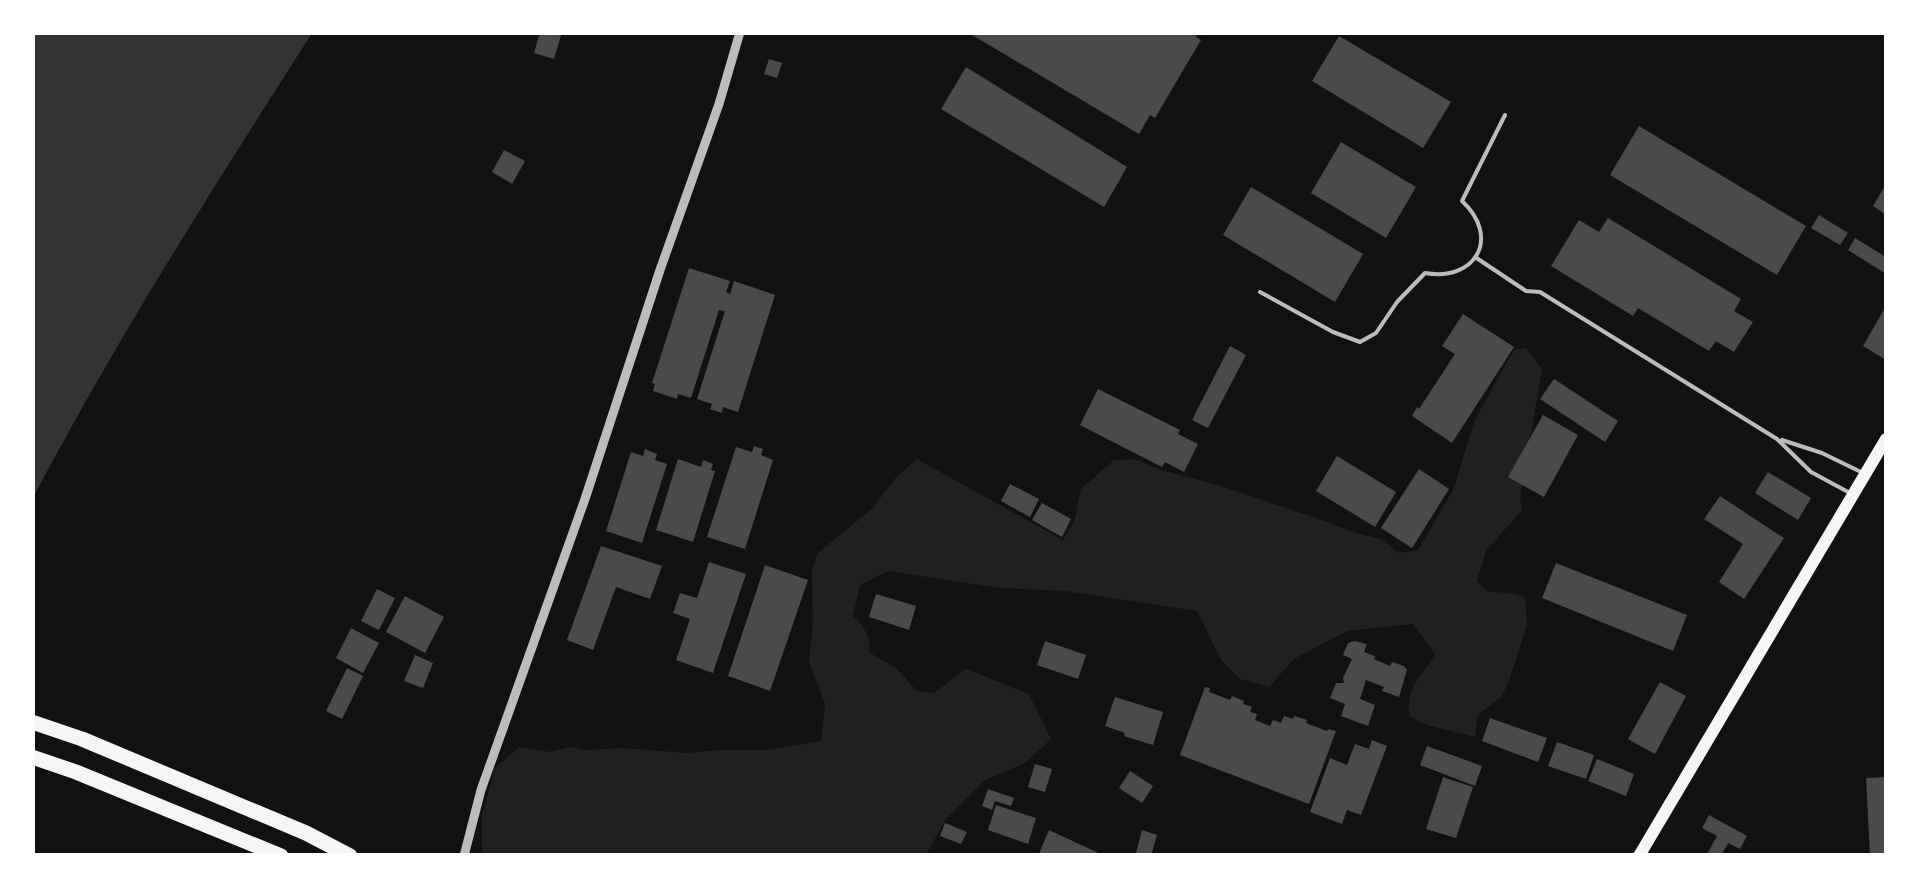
<svg xmlns="http://www.w3.org/2000/svg" width="1919" height="888" viewBox="0 0 1919 888" font-family="Bitter,serif">
<style>
.green{fill:#202020}
.water{fill:#333}
.building{fill:#4a4a4a}
.lines{fill:none;stroke-linecap:round;stroke-linejoin:round}
.service{stroke:#bcbcbc;stroke-width:4}
.minor{stroke:#bcbcbc;stroke-width:9}
.secondary{stroke:#f5f5f5;stroke-width:12}
.trunk{stroke:#f5f5f5;stroke-width:15}
</style>
<rect width="100%" height="100%" fill="#111"/>
<path class="green" d="M1526,348L1542,369L1520,498L1522,510L1486,551L1477,581L1486,591L1515,594L1525,597L1527,625L1509,681L1502,696L1478,715L1475,737L1427,725L1409,716C1407,682 1421,679 1435,654L1413,624L1347,631L1294,659L1269,687L1240,679L1221,660L1197,611L1065,591L1000,588L888,571L860,585L853,616C865,627 870,636 870,653L895,667L917,691L934,693L966,669L1029,694L1051,739L1025,763L984,781L946,819L926,855H482V815L495,768L519,747L550,752L571,747L585,750L622,748L687,753L721,750H767L821,741L825,704L809,662L813,623L812,570L818,553L873,508L897,476L917,459L1063,540L1074,522L1081,489L1114,460L1134,459L1161,470L1218,485L1322,520L1353,532L1384,540L1398,553L1418,550L1454,488L1475,419L1514,350Z"/>
<path class="water" d="M33,32L312,33C215,185 117,338 33,498Z"/>
<path class="building" d="M540,32H562L554,59L534,53Z
M967,32H1198L1196,37L1201,40L1155,118L1150,115L1139,134Z
M1339,36L1451,102L1423,148L1312,81Z
M769,59L782,63L777,78L764,74Z
M966,67L1127,167L1104,207L941,109Z
M1639,126L1806,226L1777,275L1610,175Z
M1341,142L1416,187L1386,238L1311,193Z
M504,150L525,161L512,184L492,172Z
M1886,184V215L1873,206Z
M1251,187L1363,254L1335,302L1223,235Z
M1819,215L1848,233L1840,245L1811,228Z
M1608,218L1741,299L1734,311L1753,322L1734,352L1716,341L1709,351L1638,308L1633,316L1551,266L1579,220L1599,232Z
M1855,238L1886,257V274L1848,250Z
M689,268L730,281L726,292L730,294L734,281L775,295L738,412L723,407L722,413L710,409L712,404L697,399L725,311L719,310L691,398L678,394L677,399L653,391L655,384L652,383Z
M1886,306V360L1863,346Z
M1463,314L1514,347L1452,443L1412,416L1417,407L1419,409L1455,354L1442,346Z
M1230,346L1246,355L1208,428L1192,420Z
M1554,379L1618,421L1605,442L1540,399Z
M1098,389L1180,430L1178,434L1198,444L1184,472L1165,462L1162,467L1080,425Z
M1543,415L1578,435L1544,497L1508,477Z
M754,446L763,449L761,455L773,460L745,549L707,537L736,447L752,452Z
M645,449L657,454L655,460L667,464L642,543L606,531L631,452L643,456Z
M1337,456L1396,492L1375,527L1316,491Z
M678,459L701,467L703,460L713,464L711,470L715,471L693,542L656,530Z
M1419,469L1449,489L1412,548L1381,528Z
M1768,472L1811,498L1798,520L1755,493Z
M1010,484L1039,499L1030,517L1001,501Z
M1720,496L1784,538L1744,599L1719,582L1743,544L1704,519Z
M1042,503L1071,519L1062,537L1032,520Z
M601,546L662,566L650,599L616,587L593,650L567,640Z
M709,562L746,574L713,673L676,660L690,619L673,613L680,593L697,598Z
M1556,563L1687,615L1673,651L1542,598Z
M765,565L808,580L770,691L728,676Z
M377,589L395,598L379,630L361,621Z
M876,594L916,606L909,630L869,617Z
M405,596L444,617L425,653L386,632Z
M351,628L379,643L363,673L336,658Z
M1045,641L1086,655L1078,679L1037,665Z
M1354,641L1367,644L1364,652L1375,656L1374,659L1390,666L1392,662L1404,666L1407,670L1399,697L1382,691L1384,687L1366,680L1360,699L1375,705L1368,726L1341,716L1345,704L1330,698L1336,683H1344L1343,678L1352,659L1343,655L1348,643Z
M415,655L433,663L423,688L404,681Z
M347,668L363,676L342,719L326,711Z
M1660,682L1686,696L1655,754L1628,739Z
M1205,687L1210,688L1209,692L1230,700L1232,696L1244,701L1243,704L1252,707L1250,712L1257,714L1255,720L1270,726L1273,720L1281,723L1284,716L1293,719L1294,716L1307,720L1306,723L1327,731L1328,729L1336,731L1309,804L1180,755Z
M1115,697L1163,712L1153,745L1124,736L1125,733L1105,726Z
M1490,718L1547,738L1538,762L1482,741Z
M1372,740L1387,746L1361,815L1347,810L1342,824L1310,812L1330,758L1347,765L1355,744L1369,749Z
M1557,742L1594,755L1586,779L1548,766Z
M1427,746L1482,766L1475,786L1420,765Z
M1597,759L1634,774L1626,796L1588,781Z
M1035,764L1052,769L1045,792L1028,787Z
M1130,771L1153,786L1142,803L1119,788Z
M1443,777L1473,787L1456,838L1426,829Z
M1886,777V856H1870L1866,778Z
M988,789L1014,798L1011,806L995,801L992,810L982,806Z
M996,805L1036,818L1028,844L988,830Z
M1709,815L1747,836L1740,849L1728,843L1721,856H1706L1717,836L1702,828Z
M945,823L967,832L961,844L940,836Z
M1049,830L1105,856H1038Z
M1142,830L1157,835L1151,856L1136,853Z"/>
<g class="lines">
<path class="service" d="M1475,257L1526,291L1540,292L1777,439L1811,472L1850,493
M1260,292L1333,332L1360,342L1376,333L1397,302L1425,273C1476,282 1501,237 1462,201L1505,115
M1782,440L1822,453L1861,472"/>
<path class="minor" d="M464,856L481,790L585,499L660,270L719,104L740,32"/>
<path class="secondary" d="M1639,856L1886,439"/>
<path class="trunk" d="M32,722L82,739L306,833L350,856
M32,757L76,772L281,856"/>
</g>
<rect width="1919" height="888" fill="none" stroke="#ffffff" stroke-width="70"/>
</svg>
